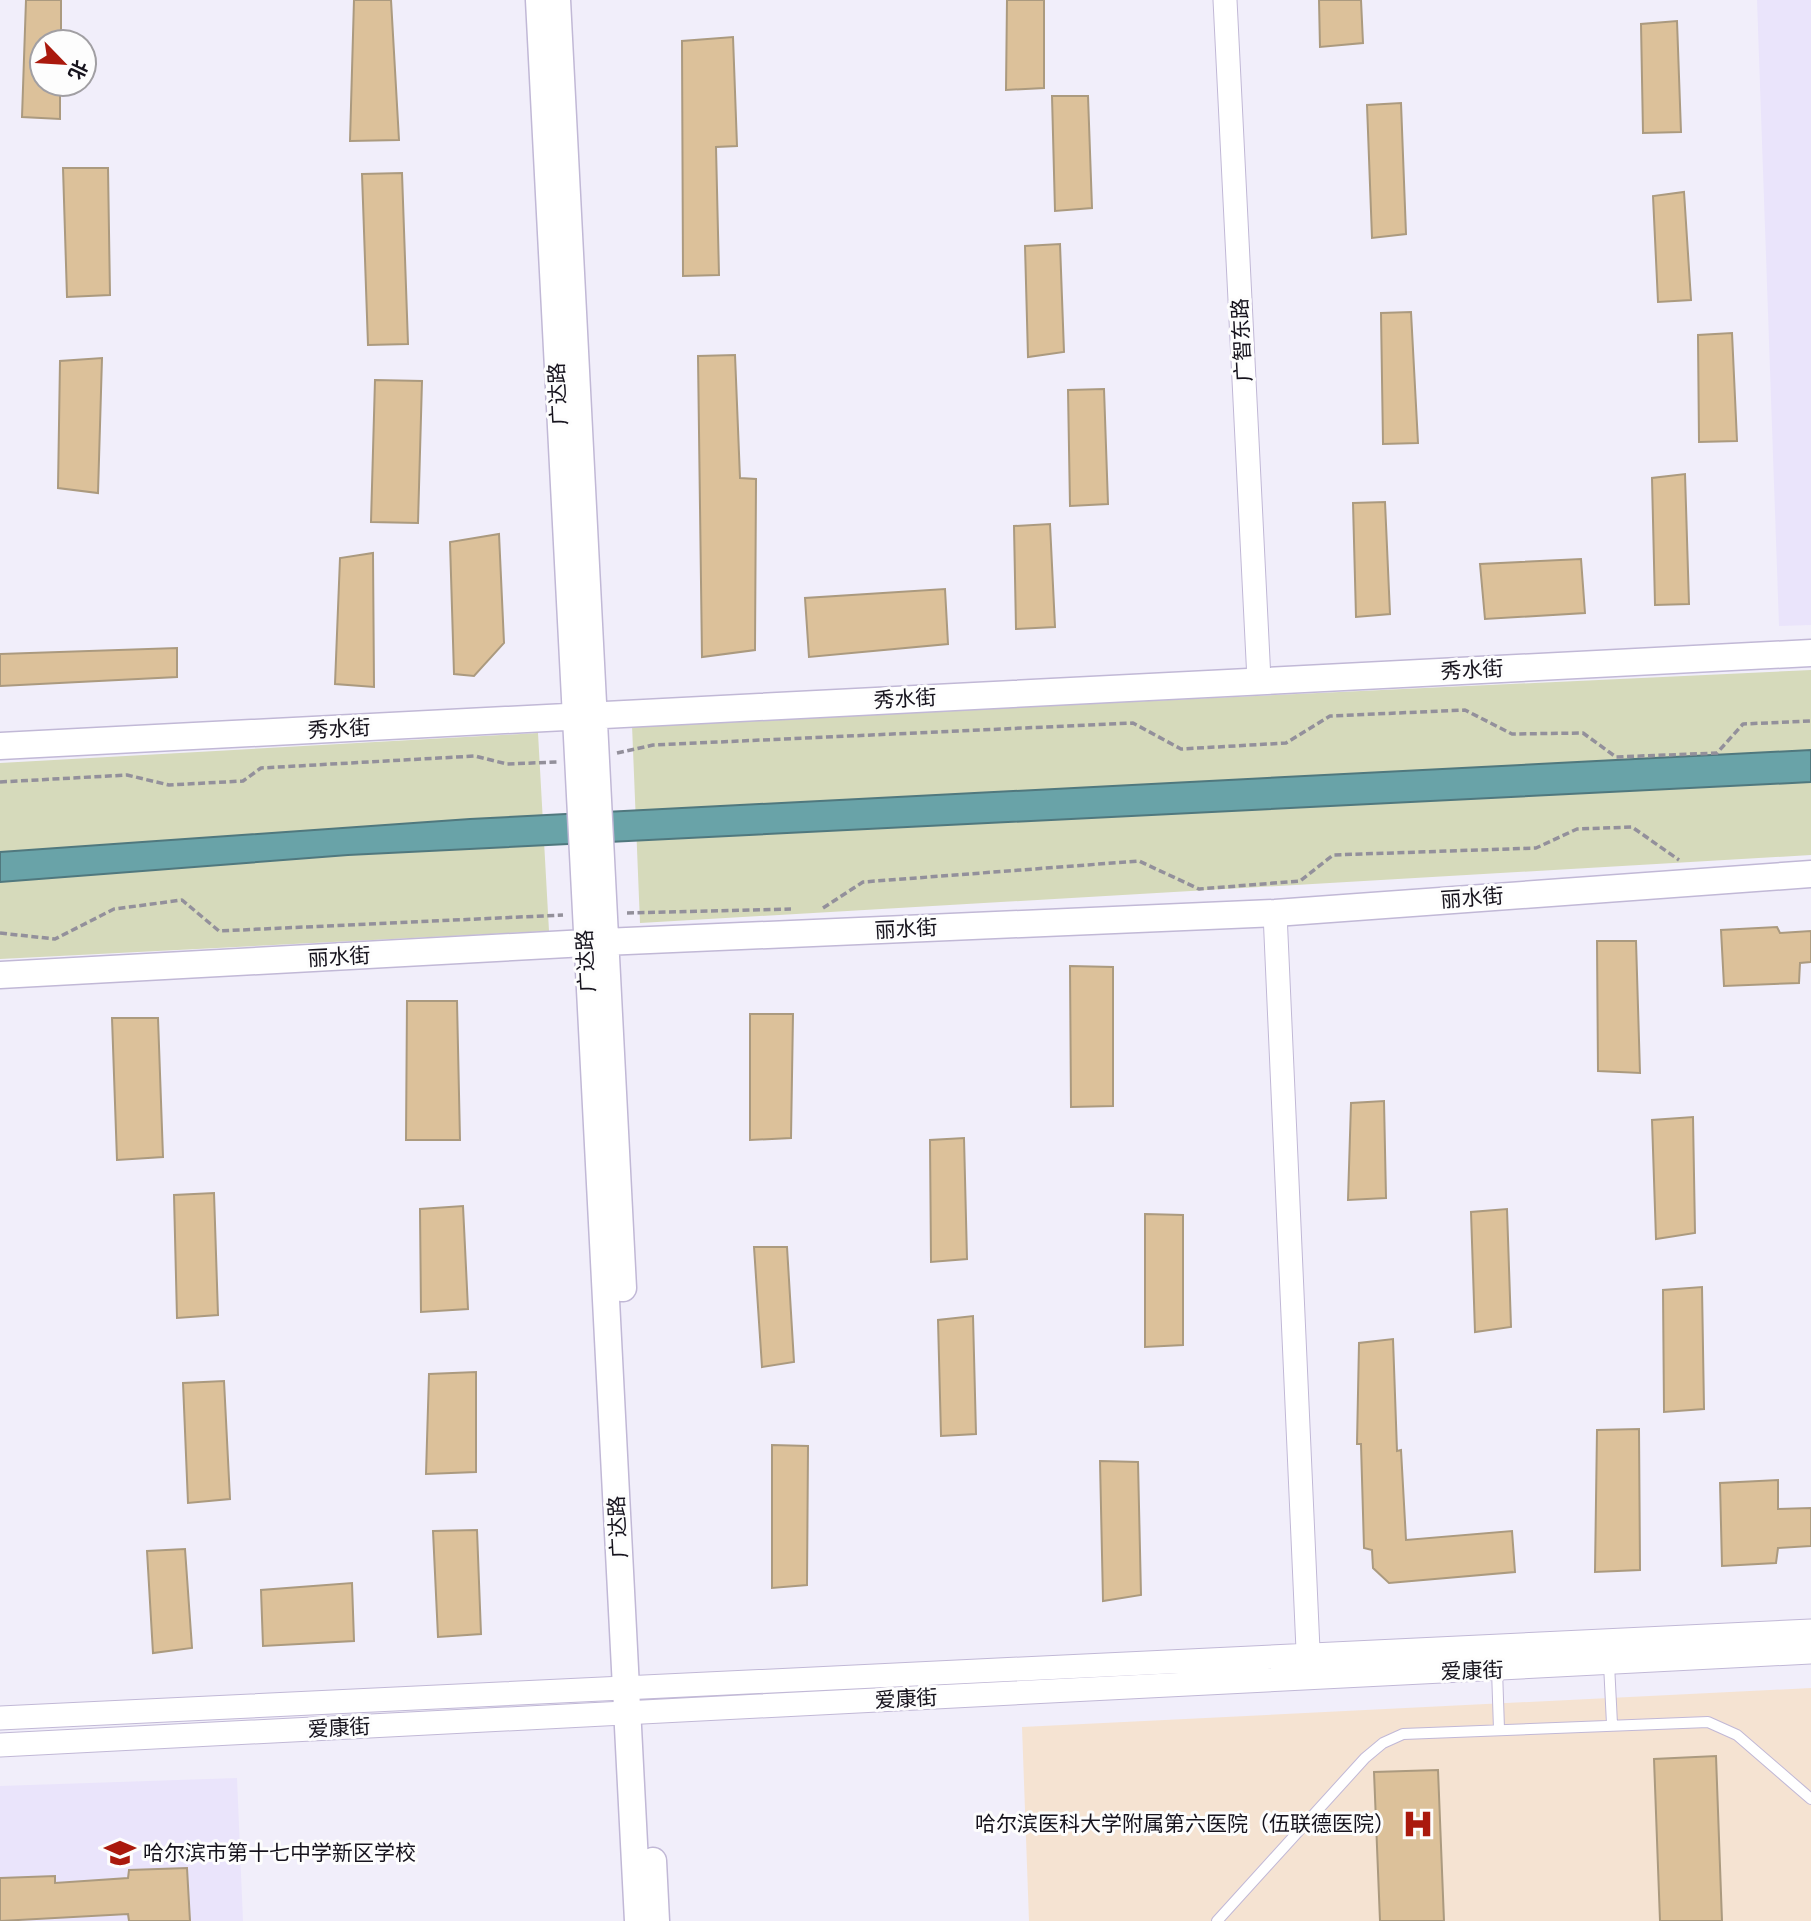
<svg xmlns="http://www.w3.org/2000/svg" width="1811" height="1921" viewBox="0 0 1811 1921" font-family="'Golos Text','Noto Sans SC',sans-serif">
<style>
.built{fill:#eae4fb}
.medical{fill:#f5e3d2}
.green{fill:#d6dabb}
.water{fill:#69a3a8;stroke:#50787e;stroke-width:2}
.building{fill:#dcc19a;stroke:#ab9a7f;stroke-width:2}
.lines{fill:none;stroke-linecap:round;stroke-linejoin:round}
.service-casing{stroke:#c1b8d6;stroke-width:12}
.tertiary-casing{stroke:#c1b8d6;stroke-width:25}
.secondary-casing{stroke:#c1b8d6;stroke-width:29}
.path{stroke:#93909b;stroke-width:3.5;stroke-dasharray:7 3.5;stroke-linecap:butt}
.service{stroke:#fff;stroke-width:10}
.tertiary{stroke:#fff;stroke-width:23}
.secondary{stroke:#fff;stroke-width:26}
.labels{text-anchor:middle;stroke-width:6;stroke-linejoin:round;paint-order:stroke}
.street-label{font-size:21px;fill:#16131d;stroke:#fdfdfd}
.poi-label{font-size:21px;fill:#16131d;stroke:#fdfdfd;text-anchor:end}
</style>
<rect width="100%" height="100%" fill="#f1eefa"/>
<path class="built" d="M1757,0H1811V625L1779,626Z
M237,1778L243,1921H0V1786Z"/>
<path class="medical" d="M1811,1688V1921H1029L1022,1727Z"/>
<path class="green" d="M1811,670V855L640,923L632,725Z
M538,733L549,931L0,959V763Z"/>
<path class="water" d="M1811,750V782L348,855L0,882V852L470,819Z"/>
<path class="building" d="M26,0H61V42H42V84H60V119L22,117Z
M354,0H391L399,140L350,141Z
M1007,0H1044V88L1006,90Z
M1319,0H1361L1363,43L1320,47Z
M1677,21L1681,132L1643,133L1641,24Z
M733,37L737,146L716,147L719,275L683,276L682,41Z
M1052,96H1088L1092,208L1055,211Z
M1401,103L1406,234L1372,238L1367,105Z
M63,168H108L110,295L67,297Z
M402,173L408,344L368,345L362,174Z
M1684,192L1691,300L1658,302L1653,196Z
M1060,244L1064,352L1028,357L1025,246Z
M1411,312L1418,443L1383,444L1381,313Z
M1732,333L1737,441L1699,442L1698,335Z
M735,355L740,478L756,479L755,650L702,657L698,356Z
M102,358L98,493L58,488L60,361Z
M375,380L422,381L418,523L371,522Z
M1104,389L1108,504L1070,506L1068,390Z
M1685,474L1689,604L1655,605L1652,478Z
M1385,502L1390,614L1356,617L1353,503Z
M1050,524L1055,627L1016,629L1014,526Z
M499,534L504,643L474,676L454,674L450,542Z
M373,553L374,687L335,684L340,558Z
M1581,559L1585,613L1485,619L1480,564Z
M945,589L948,644L809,657L805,598Z
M177,648V677L0,686V654Z
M1777,927L1780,933L1811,931V962L1800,963L1799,983L1724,986L1721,930Z
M1597,941H1636L1640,1073L1598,1071Z
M1070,966L1113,967V1106L1071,1107Z
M407,1001H457L460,1140H406Z
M750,1014H793L791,1138L750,1140Z
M112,1018H158L163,1157L117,1160Z
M1384,1101L1386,1198L1348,1200L1351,1103Z
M1693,1117L1695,1233L1656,1239L1652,1120Z
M964,1138L967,1259L931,1262L930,1140Z
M214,1193L218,1315L177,1318L174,1195Z
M463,1206L468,1309L421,1312L420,1209Z
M1507,1209L1511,1327L1475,1332L1471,1212Z
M1145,1214L1183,1215V1345L1145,1347Z
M754,1247H787L794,1362L762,1367Z
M1702,1287L1704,1409L1664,1412L1663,1290Z
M973,1316L976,1434L941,1436L938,1320Z
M1393,1339L1397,1451L1401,1450L1406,1540L1512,1531L1515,1572L1389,1583L1373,1568L1372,1550L1364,1548L1361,1444H1357L1359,1343Z
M476,1372V1472L426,1474L429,1374Z
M224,1381L230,1499L188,1503L183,1383Z
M1639,1429L1640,1570L1595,1572L1597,1430Z
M772,1445L808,1446L807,1585L772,1588Z
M1100,1461L1138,1462L1141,1595L1103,1601Z
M1778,1480V1509L1811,1508V1546L1778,1548L1776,1563L1722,1566L1720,1483Z
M477,1530L481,1634L438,1637L433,1531Z
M185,1549L192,1648L153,1653L147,1551Z
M352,1583L354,1641L263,1646L261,1590Z
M1716,1756L1722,1921H1660L1654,1759Z
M1438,1770L1444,1921H1380L1374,1772Z
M187,1868L190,1921H129L128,1914L0,1921V1878L55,1876V1883L128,1878L129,1870Z"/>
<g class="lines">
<defs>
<path id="service" d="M1609,1664L1612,1724
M1497,1670L1499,1729
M1217,1921L1365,1758L1383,1743L1403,1734L1708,1722L1737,1735L1811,1799"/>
<path id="tertiary" d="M1225,0L1259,680
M1275,913L1309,1672
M0,1718L1811,1631
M0,1745L1811,1652"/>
<path id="secondary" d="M539,0L638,1921
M557,0L623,1288
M0,746L1811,653
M0,975L604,942L1275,913L1811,874
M653,1861L656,1921"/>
</defs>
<use href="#service" class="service-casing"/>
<use href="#tertiary" class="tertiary-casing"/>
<use href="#secondary" class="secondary-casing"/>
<path class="path" d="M617,753L653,745L1133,723L1181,749L1286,743L1330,716L1465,710L1512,734L1583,733L1616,757L1717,753L1743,724L1811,721
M0,782L127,775L169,785L243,781L261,768L475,756L507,764L557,762
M823,908L863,882L1139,861L1199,889L1300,881L1333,855L1536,848L1577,829L1632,827L1679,860
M627,913L791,909
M0,933L55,939L114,909L182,900L219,931L563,915"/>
<use href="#service" class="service"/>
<use href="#tertiary" class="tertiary"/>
<use href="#secondary" class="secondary"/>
</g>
<defs>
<symbol id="hospital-bare" viewBox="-9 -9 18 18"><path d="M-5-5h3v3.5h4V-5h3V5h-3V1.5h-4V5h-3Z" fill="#aa190d" stroke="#fdfdfd" stroke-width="2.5" paint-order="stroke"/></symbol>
<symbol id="school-bare" viewBox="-9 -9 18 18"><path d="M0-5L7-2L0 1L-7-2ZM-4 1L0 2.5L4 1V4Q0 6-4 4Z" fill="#aa190d" stroke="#fdfdfd" stroke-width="2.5" paint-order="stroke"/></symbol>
</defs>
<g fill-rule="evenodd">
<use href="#hospital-bare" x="1396" y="1802" width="44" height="44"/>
<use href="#school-bare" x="98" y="1831" width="44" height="44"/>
</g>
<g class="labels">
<g class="street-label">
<text transform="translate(1242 340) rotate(-93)" y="7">广智东路</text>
<text transform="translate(558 394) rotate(-93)" y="7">广达路</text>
<text transform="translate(1472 670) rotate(-3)" y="7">秀水街</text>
<text transform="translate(905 699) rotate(-3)" y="7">秀水街</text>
<text transform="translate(339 729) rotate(-3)" y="7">秀水街</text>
<text transform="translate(1472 898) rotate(-4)" y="7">丽水街</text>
<text transform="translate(906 929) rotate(-3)" y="7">丽水街</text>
<text transform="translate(339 957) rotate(-3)" y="7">丽水街</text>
<text transform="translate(586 961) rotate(-93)" y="7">广达路</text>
<text transform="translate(618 1527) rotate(-93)" y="7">广达路</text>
<text transform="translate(1472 1671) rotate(-2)" y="7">爱康街</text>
<text transform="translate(906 1699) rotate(-3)" y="7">爱康街</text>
<text transform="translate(339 1728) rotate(-3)" y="7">爱康街</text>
</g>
<g class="poi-label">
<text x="1395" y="1831">哈尔滨医科大学附属第六医院（伍联德医院）</text>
<text x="143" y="1860" text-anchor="start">哈尔滨市第十七中学新区学校</text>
</g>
</g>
<g transform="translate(63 63) rotate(115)"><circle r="33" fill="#fdfdfd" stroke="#a19fa3" stroke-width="2"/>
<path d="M0-5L12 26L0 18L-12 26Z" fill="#aa190d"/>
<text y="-10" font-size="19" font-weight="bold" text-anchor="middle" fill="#16131d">北</text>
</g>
</svg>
